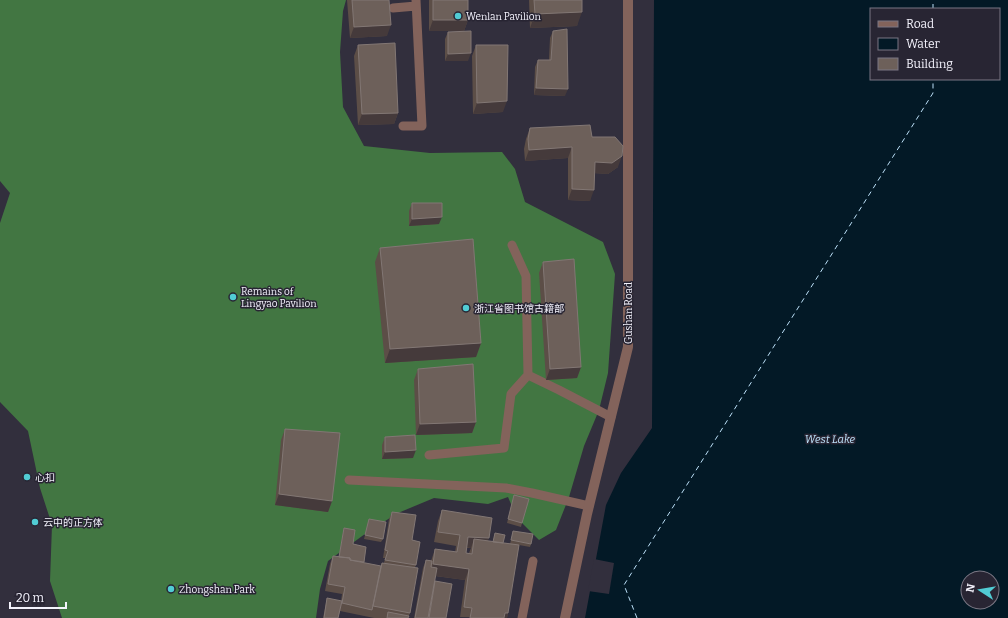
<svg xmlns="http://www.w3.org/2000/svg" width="1008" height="618" viewBox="0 0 1008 618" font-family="Bitter,'Noto Sans SC',serif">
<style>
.forest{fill:#427642}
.water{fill:#031926;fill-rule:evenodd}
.pier{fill:#322f3d}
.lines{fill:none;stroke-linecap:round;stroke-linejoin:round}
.ferry{stroke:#bce0f8;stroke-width:1;stroke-dasharray:5 4;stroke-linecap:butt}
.lane{stroke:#83635b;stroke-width:9}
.street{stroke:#83635b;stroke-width:10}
.wall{fill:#5c4e47;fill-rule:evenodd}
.shaded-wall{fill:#453a3b}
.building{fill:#6d605a;stroke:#827774}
.poi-dot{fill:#51ccd4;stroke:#282533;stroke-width:1.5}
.labels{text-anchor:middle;stroke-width:3;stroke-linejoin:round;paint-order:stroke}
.poi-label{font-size:10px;fill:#f4f3fd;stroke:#282533;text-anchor:start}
.street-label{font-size:10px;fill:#f4f3fd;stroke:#282533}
.water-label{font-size:11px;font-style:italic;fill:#bce0f8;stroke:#282533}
</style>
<rect width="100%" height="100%" fill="#322f3d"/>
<path class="forest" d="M0,0H346L343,11L340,52L343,107L364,146L430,153L502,152L515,169L525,202L603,242L615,274L608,373L599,410L584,446L569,497L556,530L539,540L517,518L508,497L488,504L434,498L398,513L369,531L328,561L320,589L316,618H62L50,581L52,525L40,488L28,431L0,402V223L10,193L0,181Z"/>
<path class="water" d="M654,0H1008V618H585L606,505L621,473L652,428ZM871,9H999V79H871ZM968,578H992V602H968Z"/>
<path class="pier" d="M594,559L614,563L609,594L588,591Z"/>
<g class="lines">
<path class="ferry" d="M933,9V0
M637,618L624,585L933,93V79"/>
<path class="lane" d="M393,8L416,6
M403,126H422L416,0
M528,375L559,390L611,417
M429,455L504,448L511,394L528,375L526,276L512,245
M349,480L506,488L532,493L589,506
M522,618L533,561"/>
<path class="street" d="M565,618L587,514L628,347V0"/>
</g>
<path class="wall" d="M347,0H389L387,36L350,38Z
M429,0H468V20L464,31H429Z
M529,0H582L577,26L530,28Z
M553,31L565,96L534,95L535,67L538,60H549L550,38Z
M448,32L468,61H445V39Z
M358,45L398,113L394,124L358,125L354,56Z
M476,45L503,112L473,114L472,56Z
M530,128L592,137L618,167L608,174L594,173L590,201L568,200V158L525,161L524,149L526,139Z
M412,203L439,224L409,226V211Z
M380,248L481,343L476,357L385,363L375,262Z
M543,262L581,367L577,378L546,380L539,273Z
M418,369L476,422L472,433L416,435L414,380Z
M285,429L332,501L328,512L275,505L281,440Z
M385,437L413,458L382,459V445Z
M514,495L522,523L521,527L507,523Z
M442,510L488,541L493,542L495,533L503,543L510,544L513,531L531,544L530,547L519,545L507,618L460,617L465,580L435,576L434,584L446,618H414L423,568L426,560L431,561L435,549L455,552L456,546L434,542L438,521ZM466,548H471L469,553H466Z
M392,512L412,540L416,565L415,567L410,613L408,618H374L340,611L338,618H323L327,598L341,601L342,594L325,591L330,564L333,556L339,557L343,532L344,528L353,544L366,547L364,563L381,566L382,563H384L385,558H383L389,519Z
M369,519L383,539L381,542L364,539Z"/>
<path class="shaded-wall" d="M582,12L577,26L530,28L535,14Z
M433,20H468L464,31H429Z
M391,25L387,36L350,38L354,27Z
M471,53L468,61H445L448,54Z
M536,88L568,89L565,96L534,95Z
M507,101L503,112L473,114L477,103Z
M398,113L394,124L358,125L362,114Z
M572,147L568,158L525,161L529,150Z
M622,156L618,167L608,174L591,173L595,162Z
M572,189L594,190L590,201L568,200Z
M442,217L439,224L409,226L412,219Z
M481,343L476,357L385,363L390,349Z
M581,367L577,378L546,380L550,369Z
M476,422L472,433L416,435L420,424Z
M416,450L413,458L382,459L385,452Z
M279,494L332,501L328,512L275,505Z
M468,537L489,538L485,549L474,539L471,548L464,547Z
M433,564L469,569L465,580L429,575Z
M505,613H508L507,618H503Z"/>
<path class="building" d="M352,0H389L391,25L354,27Z
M433,0H468V20H433Z
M534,0H582V12L535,14Z
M567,29L568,89L536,88L538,60H551L553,31Z
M471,31V53L448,54V32Z
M395,43L398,113L362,114L358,45Z
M476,45H508L507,101L477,103Z
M590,125L592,137H615L623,146L622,156L612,163L595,162L594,190L572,189V147L529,150L528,139L530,128Z
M412,203H442V217L412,219Z
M473,239L481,343L390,349L380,248Z
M574,259L581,367L550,369L543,262Z
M473,364L476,422L420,424L418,369Z
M285,429L340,433L332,501L279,494Z
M415,435L416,450L385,452V437Z
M514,495L529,499L522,523L508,519Z
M442,510L492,518L489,538L468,537L466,553L472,554L474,539L519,545L508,613H505L504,618H470L472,608L464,607L469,569L433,564L435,549L457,552L460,535L438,532Z
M392,512L416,515L412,540L420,542L416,565L385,560L388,551L385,550Z
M369,519L386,522L383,539L365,535Z
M344,528L355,530L353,544L366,547L364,562L350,560V558L339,557Z
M513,531L533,534L531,544L511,540Z
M495,533L505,535L503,543L493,542Z
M333,556L350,558V560L381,566L372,610L342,603L345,587L328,584Z
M426,560L432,561L431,567L437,568L428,618H415Z
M382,563L418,568L410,613L373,606Z
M435,581L452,584L446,618H429Z
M327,598L342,601L338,618H324Z
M388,612L409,616L408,618H387Z"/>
<g class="poi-dot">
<circle cx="458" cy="16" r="4"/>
<circle cx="233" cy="297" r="4"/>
<circle cx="466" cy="308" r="4"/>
<circle cx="27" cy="477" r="4"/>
<circle cx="35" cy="522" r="4"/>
<circle cx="171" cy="589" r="4"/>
</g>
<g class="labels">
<g class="poi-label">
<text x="466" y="20">Wenlan Pavilion</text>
<text x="241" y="295">Remains of<tspan x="241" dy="12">Lingyao Pavilion</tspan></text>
<text x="474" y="312">浙江省图书馆古籍部</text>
<text x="35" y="481">心扣</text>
<text x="43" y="526">云中的正方体</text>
<text x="179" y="593">Zhongshan Park</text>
</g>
<g class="street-label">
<text transform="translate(628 313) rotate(-90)" y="4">Gushan Road</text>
</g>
<g class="water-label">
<text x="830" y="443">West Lake</text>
</g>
</g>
<rect x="870" y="8" width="130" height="72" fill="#282533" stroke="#7a7784"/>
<rect x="878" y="21" width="20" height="6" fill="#83635b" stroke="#7a7784"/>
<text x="906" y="28" font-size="12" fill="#f4f3fd">Road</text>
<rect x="878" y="38" width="20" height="12" fill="#031926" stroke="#7a7784"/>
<text x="906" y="48" font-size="12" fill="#f4f3fd">Water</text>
<rect x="878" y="58" width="20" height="12" fill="#6d605a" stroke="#7a7784"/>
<text x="906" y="68" font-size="12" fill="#f4f3fd">Building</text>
<g transform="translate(980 590) rotate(282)"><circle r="19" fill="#282533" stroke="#7a7784"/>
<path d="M0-3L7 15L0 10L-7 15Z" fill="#51ccd4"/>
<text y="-6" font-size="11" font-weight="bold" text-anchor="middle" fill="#f4f3fd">N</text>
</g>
<path d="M10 602v6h56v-6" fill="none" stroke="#f4f3fd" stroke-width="2"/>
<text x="16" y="602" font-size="12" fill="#f4f3fd" stroke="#282533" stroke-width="3" paint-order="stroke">20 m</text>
</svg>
